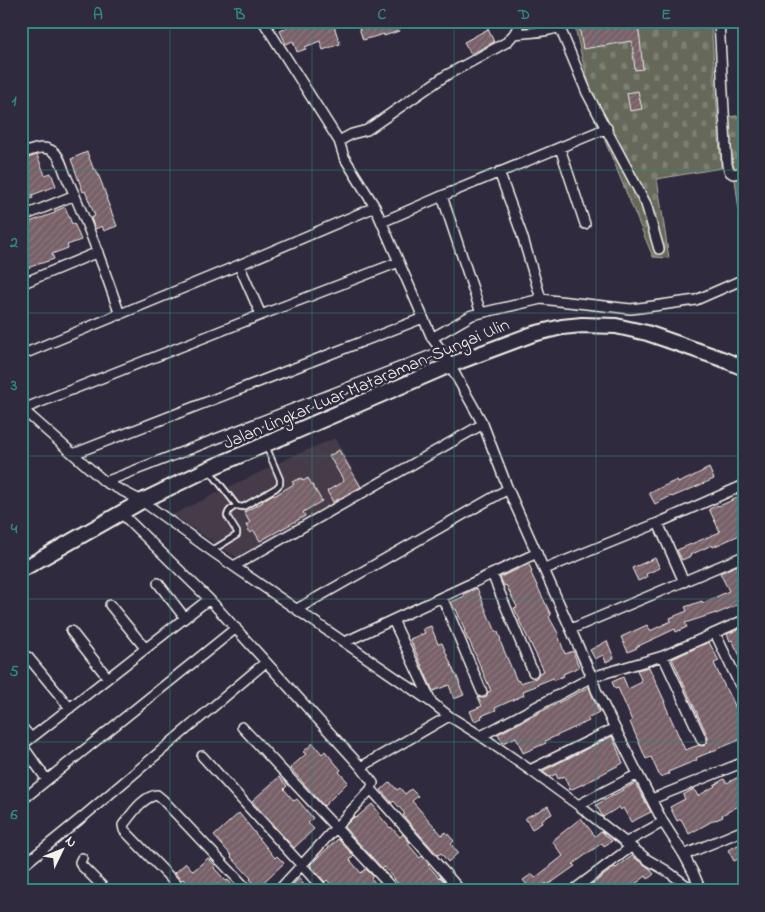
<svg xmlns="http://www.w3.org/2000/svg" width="765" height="912" viewBox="0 0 765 912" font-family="'Indie Flower',sans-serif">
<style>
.built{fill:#453a4a}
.cemetery{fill:url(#cemetery-stones);stroke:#adada1}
.building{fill:url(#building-hatch);stroke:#f4f1e8}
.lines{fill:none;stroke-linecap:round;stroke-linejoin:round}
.lane-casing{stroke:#f4f1e8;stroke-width:8}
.street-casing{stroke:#f4f1e8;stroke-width:12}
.primary-casing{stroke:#f4f1e8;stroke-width:18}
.lane{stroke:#2f2a3d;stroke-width:4.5}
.street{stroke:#2f2a3d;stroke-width:9}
.primary{stroke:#2f2a3d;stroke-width:14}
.grid{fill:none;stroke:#318880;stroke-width:1;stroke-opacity:0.55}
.labels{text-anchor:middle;stroke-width:5;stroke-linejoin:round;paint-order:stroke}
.street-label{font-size:18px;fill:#f4f1e8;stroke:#2f2a3d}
.neatline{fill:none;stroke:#318880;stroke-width:2}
.grid-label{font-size:16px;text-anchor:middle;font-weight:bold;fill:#318880}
</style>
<defs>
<pattern id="cemetery-stones" width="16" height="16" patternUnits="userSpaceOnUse" patternTransform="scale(1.25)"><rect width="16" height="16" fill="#66695a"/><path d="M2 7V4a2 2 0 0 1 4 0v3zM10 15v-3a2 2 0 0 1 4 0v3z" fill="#7c7f72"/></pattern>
<pattern id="building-hatch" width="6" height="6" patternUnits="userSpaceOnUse" patternTransform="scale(1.25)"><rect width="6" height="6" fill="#776068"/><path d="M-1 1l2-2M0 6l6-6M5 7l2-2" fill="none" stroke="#8b777e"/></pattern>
</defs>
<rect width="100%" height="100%" fill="#2f2a3d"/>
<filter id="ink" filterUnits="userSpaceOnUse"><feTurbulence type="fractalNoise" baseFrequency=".02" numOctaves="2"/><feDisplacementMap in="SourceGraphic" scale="10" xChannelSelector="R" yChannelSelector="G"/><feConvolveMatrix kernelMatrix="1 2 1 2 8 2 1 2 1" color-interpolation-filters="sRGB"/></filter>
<g filter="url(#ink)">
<path class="built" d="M335,438L364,490L236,557L172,515L293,456Z"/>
<path class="cemetery" d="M514,21H711L721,168L657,179L669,258L653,257L605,141L583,62L574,23L519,31Z
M744,115V250L727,117Z"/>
<path class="building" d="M286,21H330L331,27L334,26L340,44L323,50L320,41L305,47L306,49L297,52L293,41L286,44L280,31L287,28Z
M370,21H395L399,31L384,36V34L363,40L358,25Z
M605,21H637L640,39L643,69L635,70L632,41L583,49L579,26Z
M488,29L494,42L471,54L464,42Z
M638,91L642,109L630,111L627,93Z
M87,152L94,170L96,169L102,184L107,198H106L117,226L104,231L102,226L95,229L91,218L95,216L85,191L83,192L71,159Z
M37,155L45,175L51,173L56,186L32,195L33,198L21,203V160Z
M65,207L72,224L74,223L81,240L67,245L68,248L52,254L54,259L21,270V225L55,213V211Z
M339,450L361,487L333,502L327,491L344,481L329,456Z
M709,468L714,479L672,497L671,496L655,504L649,493L677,480L678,483L689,478Z
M301,478L303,481L308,478L322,501L303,512L305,516L260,541L254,531L250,533L246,525L250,523L244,512L263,502L262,501L273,494L274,496L294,484L292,482Z
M744,495V533L713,547L712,545L690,555L691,556L682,560L677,550L720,532L709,509L718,505L719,506Z
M655,558L660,568L646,574L647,577L638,581L632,568Z
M529,564L532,572L531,573L551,615L549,617L559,635H558L565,654L573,651L579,667L563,674L564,676L554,680L553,678L536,685V686L523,691L524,695L495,708L496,710L481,716L482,718L474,721L470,711L482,706L478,697L482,698H485L487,695L488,692L491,691L469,640H468L464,631H465L456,609L455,610L451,602L465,596L464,594L477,588L490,620H491L496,632H498L501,640L500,641L517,681L518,680L520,683L536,678L539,673L544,671L519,620H520L514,608L517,607L506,585L504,586L500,577Z
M740,564L744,572V577L739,579L744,588V602L716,614V613L685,623L687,627L676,632L675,629L660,636L636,647L637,648L628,652L621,637L647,625L650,631L671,621L670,618L687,611L685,607L702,601L703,603L729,591L720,573Z
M431,626L438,644L442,643L455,674H456L460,684H459L464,695L454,699L449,685L433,691L410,639L425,633L423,629Z
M744,627V664L732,640L730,641L727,634Z
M607,641L614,658L606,662L603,655L595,659L590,650Z
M709,642L719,661L714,663L721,679L729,695H730L736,708H737L744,722V738L696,758L697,760L668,772L669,774L660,777L651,757L646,759L630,722L632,721L626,706L618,688L615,689L612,682L623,677L628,689L642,682L637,670L649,667L665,702H664L669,714L685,750L699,745L704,746L707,743L708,737L675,665L672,659Z
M589,687L599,712L587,718L589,721L545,741L546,743L523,753L516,737L503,743L498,734Z
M612,736L623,763L600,775V776L570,790L564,776L558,779L556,774L550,777L543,772V771Z
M313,743L322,754L325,751L341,770L339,772L348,782L324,806L290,768L306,754L303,752Z
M744,774V803L722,815L723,817L716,820V819L689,834L681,819L677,821L670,807L685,799L683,795L694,789L698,796L715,786L714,785L724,779L727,783Z
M279,777L287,786L284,789L294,801L297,799L313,818L308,823L314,829L294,848L252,801Z
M390,782L397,790L400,788L405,794L411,789L418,796L412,801L442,835L446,832L454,841L451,844L458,853L448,862L441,853L438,855L412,826L403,815L405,814L394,801L392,803L381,790Z
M635,783L651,812L631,822L623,808L621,810L619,807L603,817L596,805Z
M372,804L380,814L379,815L390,828L391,827L400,837L403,834L410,843L408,844L420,858L422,856L429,864L428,865L439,878L440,877L447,885L440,891H431L426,885L419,891H404L384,867L382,868L344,827L354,817L356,818Z
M548,806L552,814L541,820L542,823L532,829L525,818Z
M239,813L275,858L277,856L284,863L257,888L250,879L251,878L231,857L232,856L214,836Z
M581,818L595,836L601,831L612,841L604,846L602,843L573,864L575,866L548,885L546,883L536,891H519L527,885L523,880L532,874L535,878L563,856L552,841Z
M338,839L354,856L350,860L361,873L366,869L373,876L371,878L382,891H337L327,880L325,882L310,865L318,857Z
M744,842V856L734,861L728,850Z
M632,856L649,868L654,874L648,879L646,876L626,891H583L615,867L616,868Z
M208,858L216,866L214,868L226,881L228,880L233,886L229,891H222L217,884L209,891H193L183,879L181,880L175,873L186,863L193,871Z
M299,878L304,885L303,886L306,891H287Z"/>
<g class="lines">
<defs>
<path id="lane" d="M210,471L237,506L243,507L276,488L280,484V479L266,446
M213,551L216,548L237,535V532L227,516C228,510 232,508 237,506"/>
<path id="street" d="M263,21L339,141
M516,21L518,27L514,34L507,42L445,76L367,130L352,134L339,141L344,157L375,207L432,338L442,351L483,424L508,489L592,677L596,690L638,774L663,822L684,855L694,874L701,891
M719,21L727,165L730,172L733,174L744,172
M560,28L587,93L646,204L659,249
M514,34C530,32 557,33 567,21
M560,148L585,224
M21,154C32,150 43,144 54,152C60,156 63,169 66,176C87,221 104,268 120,315
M499,172L522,235L541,299
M442,196L481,313
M21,217L75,195
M382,222L442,196L607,128
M239,265L261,315
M21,284L98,252
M432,338L472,315L541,299L631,309L654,306L696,300L744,279
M21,355L239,265L375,207
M21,408L105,482L142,501L213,552L431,702L449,716L481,736L530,770L578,805L648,860L667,871L694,891
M23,409L261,315L399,262
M73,454L423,318
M105,482L442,351
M121,513L209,599L361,767L373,783L371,789L278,891
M658,523L684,582
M234,566L483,424
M545,569L658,523L744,485
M492,574L533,672
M158,583L185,618
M442,597L482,692
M110,605L145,648
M297,609L508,489
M393,620L431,701
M571,629L744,556
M71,631L108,678
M715,633L744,694
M345,642L537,553
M663,656L702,740
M28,657L70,708
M21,726L31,738
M242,727L395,891
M481,736L592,677L663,656L744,620
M22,745L47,780
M21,746L209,599
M202,756L325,891
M361,767L449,716
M530,770L615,728
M371,789L461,891
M652,799L744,762
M21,801L236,628
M578,805L638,774
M625,843L663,822
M684,855L744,830
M82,858L80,862L81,865L107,891
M21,867L85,815L266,662
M183,891L124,830L123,825C132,814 142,797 157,795L163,800L249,891
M572,891L631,847"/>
<path id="primary" d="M21,570L142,501L208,469L450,365L533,334L562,327L582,325L616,326L647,333L722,359L744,368"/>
</defs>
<use href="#lane" class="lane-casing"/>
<use href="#street" class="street-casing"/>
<use href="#primary" class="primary-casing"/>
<use href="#lane" class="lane"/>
<use href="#street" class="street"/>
<use href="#primary" class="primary"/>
</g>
</g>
<path class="grid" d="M170,21V891M312,21V891M454,21V891M596,21V891M21,170H744M21,313H744M21,456H744M21,599H744M21,742H744"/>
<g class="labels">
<g class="street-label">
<text transform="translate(366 383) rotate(-23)" y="6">Jalan Lingkar Luar Mataraman-Sungai Ulin</text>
</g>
</g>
<rect width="765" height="912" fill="none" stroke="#2f2a3d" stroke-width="55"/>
<g transform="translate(62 850) rotate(47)" stroke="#2f2a3d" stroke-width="4" paint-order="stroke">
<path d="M0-4L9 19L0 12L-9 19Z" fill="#f4f1e8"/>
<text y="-8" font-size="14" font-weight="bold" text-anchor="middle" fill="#f4f1e8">N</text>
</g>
<rect x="28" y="28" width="710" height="856" class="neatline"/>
<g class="grid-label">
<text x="98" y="19">A</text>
<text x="240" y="19">B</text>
<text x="382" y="19">C</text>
<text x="524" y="19">D</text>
<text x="666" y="19">E</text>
<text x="14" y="105">1</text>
<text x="14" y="247">2</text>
<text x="14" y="390">3</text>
<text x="14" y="533">4</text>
<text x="14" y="676">5</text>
<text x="14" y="819">6</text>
</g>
</svg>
